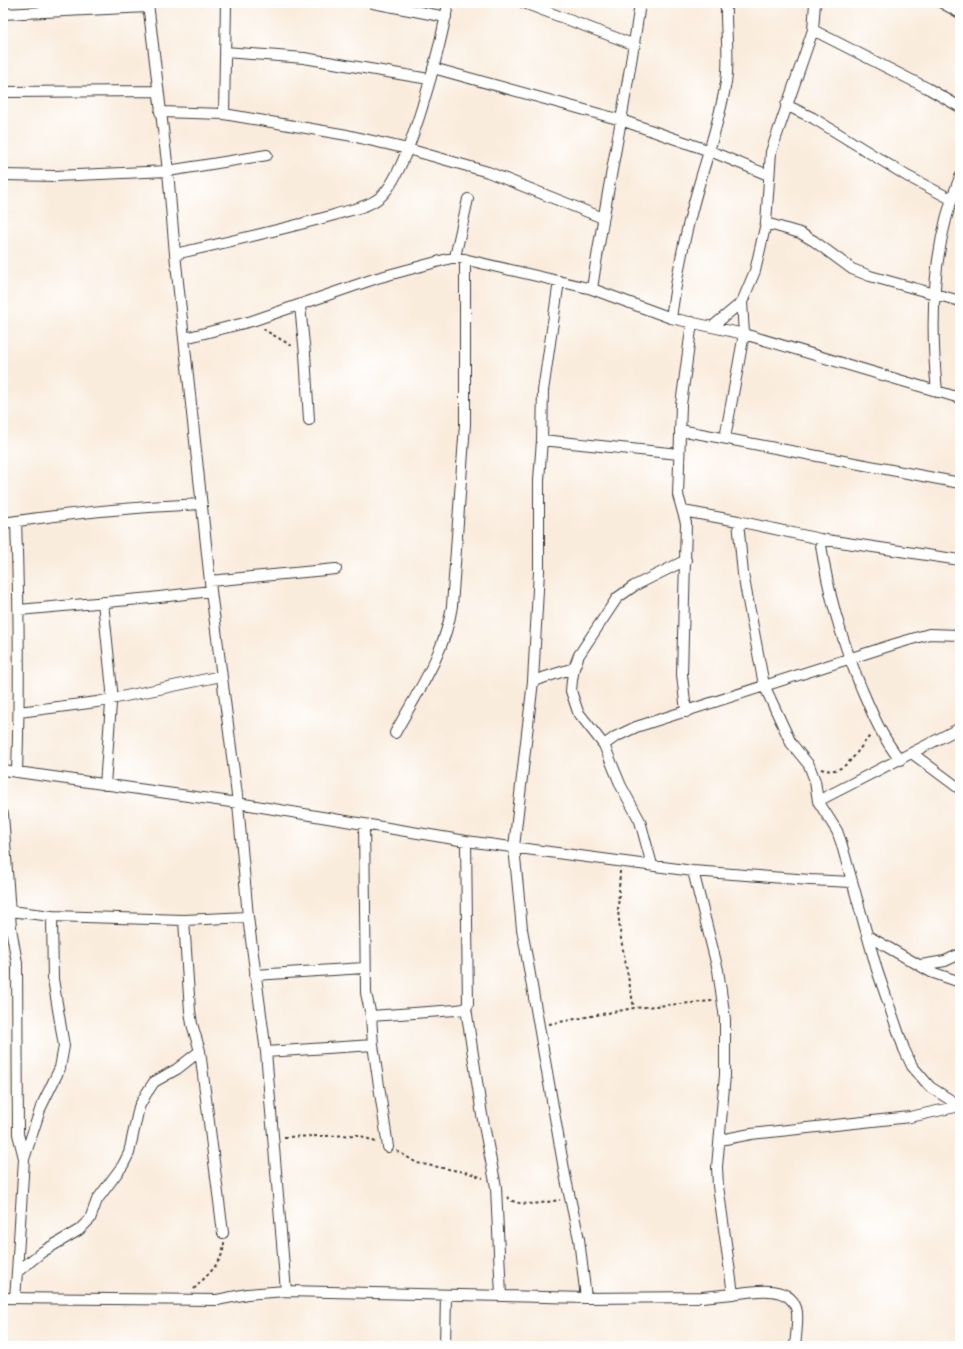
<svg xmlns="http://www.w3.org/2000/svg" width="963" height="1349" viewBox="0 0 963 1349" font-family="Mynerve,sans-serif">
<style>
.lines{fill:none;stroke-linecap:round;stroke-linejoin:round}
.minor-casing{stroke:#3d3b39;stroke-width:12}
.path{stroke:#3d3b39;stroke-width:2;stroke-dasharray:3 3;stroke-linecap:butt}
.minor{stroke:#fff;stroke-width:10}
</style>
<rect width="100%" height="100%" fill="#fff"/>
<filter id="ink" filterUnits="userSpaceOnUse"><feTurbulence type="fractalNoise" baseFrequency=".025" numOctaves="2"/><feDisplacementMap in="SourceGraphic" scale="8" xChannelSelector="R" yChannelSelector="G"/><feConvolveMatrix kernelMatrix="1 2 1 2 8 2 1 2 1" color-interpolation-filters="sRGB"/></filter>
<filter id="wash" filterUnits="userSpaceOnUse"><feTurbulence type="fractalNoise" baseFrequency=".012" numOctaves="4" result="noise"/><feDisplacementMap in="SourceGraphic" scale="16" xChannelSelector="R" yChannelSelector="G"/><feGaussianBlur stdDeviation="0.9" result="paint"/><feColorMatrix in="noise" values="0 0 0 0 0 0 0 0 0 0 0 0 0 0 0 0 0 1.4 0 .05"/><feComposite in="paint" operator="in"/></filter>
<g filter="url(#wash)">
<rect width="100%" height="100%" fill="#faecdd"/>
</g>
<g filter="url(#ink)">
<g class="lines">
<defs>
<path id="minor" d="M148,3L168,171L175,254L211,591L238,803L248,917L266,1052L286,1291
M373,3L446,17
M524,3L635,45
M942,3L960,13
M3,14L148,7
M813,30L929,89L960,107
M225,52L304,58L429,79
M433,68L621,120L710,151L768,175
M3,92L158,91
M786,105L813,118L907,176L951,199
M160,112L224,114L347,135L408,149L488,172L603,218
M224,114L226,3
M3,175L55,176L168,171L267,155
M766,223L800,233L814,241L852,269L870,276L960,301
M175,254C228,242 281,230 334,215C348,210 367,208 379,198C408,177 442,42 448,3
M455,257L468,199
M559,281L543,391L542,440L539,480V571L533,681L514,847L522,929L565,1175L579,1239L586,1298
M592,289C606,193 627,99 640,3
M300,306L305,354L309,420
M671,318C676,283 682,248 691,214C702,169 719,127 726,82C730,56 725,29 726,3
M713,326L742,302L755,271L766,223L771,152L813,30L815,3
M185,338L252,321L377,278L455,257L592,289L671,318L744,334L960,398
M937,392C930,319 932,245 960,177
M680,430L960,483
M725,438L744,334L742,302
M542,440L679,454
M683,511L738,521L820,539L960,560
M16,521C19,604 20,687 17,771
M738,521L743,574L764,685L791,743L809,765L815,781L818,801L837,831L841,842L877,970L904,1049L912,1066L930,1087L960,1106
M3,523C69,513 135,507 201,504
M820,539C828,593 840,635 860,685C872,713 881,736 900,760
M210,581L336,569
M103,602L112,690L105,785
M19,610L151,598L211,591
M533,681L574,668
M19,712L97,702L221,676
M686,712L682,674L686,523L678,495L681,405L692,322
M395,733C417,693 445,653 452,606L465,424V259
M604,745L615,737L636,727L895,644L929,634L960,635
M913,754L960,789
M3,770L238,803L466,841L693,871L810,880L852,882
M818,801L960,728
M3,814L11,928L17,963L18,1134L24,1158
M364,824L366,993L371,1016L373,1045L388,1147
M652,865L640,821L621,786L604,745L578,712L571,691L572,680L574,668L579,655L617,598L634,586L686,560
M10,911L52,916
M868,936L931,972L960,982
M921,965L945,961L960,954
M255,975L364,968
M466,1008L482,1115L496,1187L501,1296
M371,1016L456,1010L464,1009L468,1005L466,841
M200,1051L223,1233
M266,1052L373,1045
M720,1140L751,1134L910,1117L960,1106
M17,1272L24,1159L41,1107L60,1068L64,1046L53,979L52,916L184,920L248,917
M733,1294C753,1291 792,1283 797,1312C798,1323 796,1335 795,1346
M3,1298L217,1300L247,1294L286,1291L586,1298L702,1297L733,1294L718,1186L717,1167L725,1075V1019L718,970L693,871
M15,1298L17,1272L42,1252L79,1230L90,1219L97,1200L123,1165L129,1153L139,1107L146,1094L154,1082L177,1069L200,1051L192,1024L190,1011L184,920
M445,1346L446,1295"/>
</defs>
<use href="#minor" class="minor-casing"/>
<path class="path" d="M263,329L294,347
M821,769C847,777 856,750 871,735
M620,871L618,910L621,939L634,1008
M549,1024L634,1008L713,1001
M284,1137L359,1135L378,1143
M397,1151L417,1163L469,1173L483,1178
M507,1197C519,1209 545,1202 560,1200
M194,1289C207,1275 224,1262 224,1242"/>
<use href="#minor" class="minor"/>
</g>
</g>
<rect width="963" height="1349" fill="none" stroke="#fff" stroke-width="16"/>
</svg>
